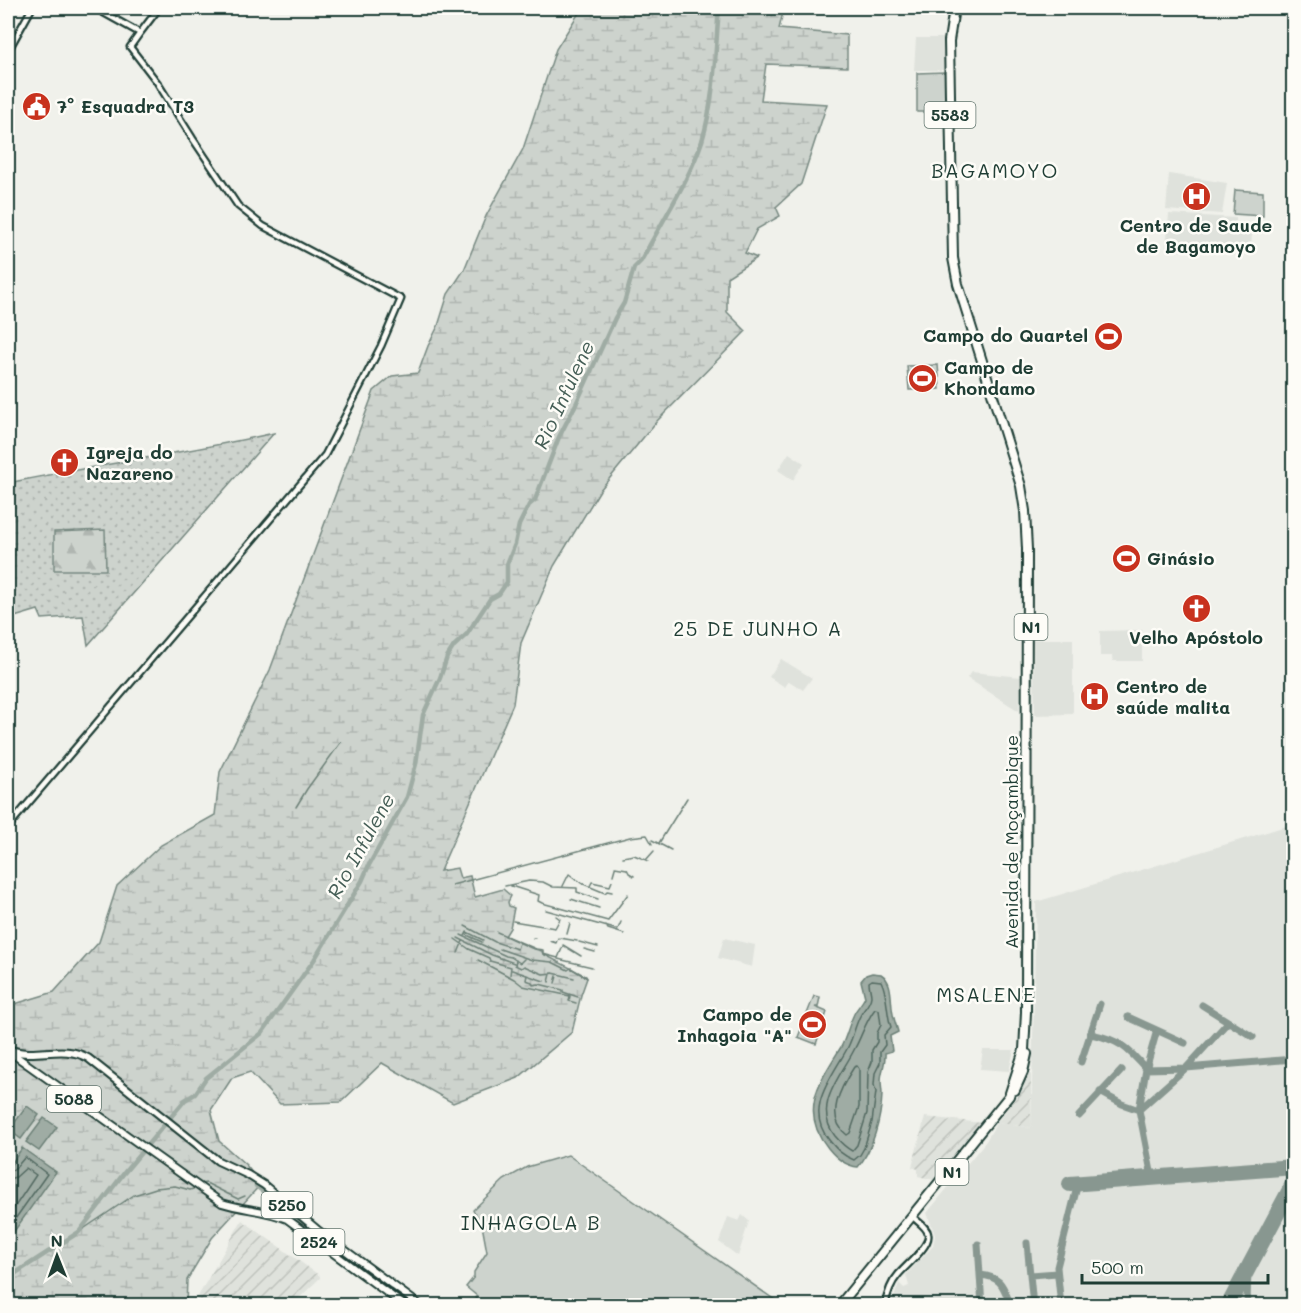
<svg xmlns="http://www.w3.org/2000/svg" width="1301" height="1313" viewBox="0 0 1301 1313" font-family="Mali,sans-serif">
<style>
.built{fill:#dfe2dc}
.industrial{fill:url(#industrial-furrows)}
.grass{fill:url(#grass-dots);stroke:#768880;stroke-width:1.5}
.forest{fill:url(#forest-firs);stroke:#768880;stroke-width:1.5}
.wetland{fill:url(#wetland-marsh);stroke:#768880;stroke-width:1.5}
.park{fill:#cdd3cd;stroke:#768880;stroke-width:1.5}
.water{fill:#9faca4;stroke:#6c8077;stroke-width:1.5}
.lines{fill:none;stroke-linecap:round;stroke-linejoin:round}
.shore{stroke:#526961;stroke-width:1.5}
.stream{stroke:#6c8077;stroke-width:1.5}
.river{stroke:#9faca4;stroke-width:4.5}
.taxiway{stroke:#889790;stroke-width:7}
.runway{stroke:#889790;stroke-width:16}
.minor-casing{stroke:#1f3d34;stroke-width:9}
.major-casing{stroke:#1f3d34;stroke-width:10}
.highway-casing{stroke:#1f3d34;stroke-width:12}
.minor{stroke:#fdfcf7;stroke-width:4.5}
.major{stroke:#fdfcf7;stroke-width:6}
.highway{stroke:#fdfcf7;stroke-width:8}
.labels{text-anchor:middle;stroke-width:5;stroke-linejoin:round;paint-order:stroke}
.shield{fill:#fdfcf7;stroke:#62766e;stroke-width:1.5}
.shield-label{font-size:16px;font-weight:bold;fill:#1f3d34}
.poi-label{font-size:18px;font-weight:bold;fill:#1f3d34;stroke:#fdfcf7;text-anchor:start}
.street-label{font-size:18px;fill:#1f3d34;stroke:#fdfcf7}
.neighbourhood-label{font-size:20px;letter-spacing:1.5px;fill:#1f3d34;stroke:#fdfcf7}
.water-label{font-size:20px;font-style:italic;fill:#455e56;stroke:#fdfcf7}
</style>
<defs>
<pattern id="industrial-furrows" width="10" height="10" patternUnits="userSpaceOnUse" patternTransform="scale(1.5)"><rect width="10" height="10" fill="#dfe2dc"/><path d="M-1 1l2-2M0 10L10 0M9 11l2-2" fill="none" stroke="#bfc3bd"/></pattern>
<pattern id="grass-dots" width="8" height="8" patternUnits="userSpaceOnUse" patternTransform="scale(1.5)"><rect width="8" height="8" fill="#cdd3cd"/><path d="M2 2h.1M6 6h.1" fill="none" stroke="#b0b6b1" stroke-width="1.8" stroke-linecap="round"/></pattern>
<pattern id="forest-firs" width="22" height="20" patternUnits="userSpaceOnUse" patternTransform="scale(1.5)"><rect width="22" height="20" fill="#cdd3cd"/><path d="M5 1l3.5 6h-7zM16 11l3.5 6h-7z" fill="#b0b6b1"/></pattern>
<pattern id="wetland-marsh" width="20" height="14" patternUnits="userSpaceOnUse" patternTransform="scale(1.5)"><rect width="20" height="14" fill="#cdd3cd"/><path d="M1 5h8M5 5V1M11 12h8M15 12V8" fill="none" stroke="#b0b6b1"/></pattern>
</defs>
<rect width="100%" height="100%" fill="#f0f1eb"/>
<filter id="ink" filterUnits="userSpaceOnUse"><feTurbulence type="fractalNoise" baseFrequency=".0167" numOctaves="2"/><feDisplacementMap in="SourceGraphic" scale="12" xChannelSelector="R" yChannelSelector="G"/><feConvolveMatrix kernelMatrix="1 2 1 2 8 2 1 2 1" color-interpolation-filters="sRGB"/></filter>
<g filter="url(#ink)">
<path class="built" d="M916,38H945V70H914Z
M1169,174L1227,183L1222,214L1166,210Z
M1169,214L1236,218V230L1252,232L1251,252L1166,250Z
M789,453L804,463L793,480L778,470Z
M1142,630V661H1113L1112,656H1100V631Z
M1033,639H1073V714L1035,715Z
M781,659L812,678L803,690L789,681L785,687L769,677Z
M971,672L1021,677L1019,711L967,678Z
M1293,824V1305L891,1306L899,1283L904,1288L909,1286L906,1275L933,1246L935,1235L927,1213L986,1141L997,1122L1031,1128L1036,902Z
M724,938L755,945L752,967L718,958Z
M983,1050H1014L1009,1071L980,1069Z
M742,1215L749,1221L738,1256L719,1242L728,1217L739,1221Z"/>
<path class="industrial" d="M1031,1074V1128L997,1122L1023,1089L1028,1075Z
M925,1117L983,1123L938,1181L918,1176V1169L912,1167Z
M242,1220L320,1276V1278L292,1305H193Z"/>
<path class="grass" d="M274,433L88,645L83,616L42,619L38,610L8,619V483C96,465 185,453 274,433Z"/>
<path class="forest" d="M105,530L106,570H54V532Z"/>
<path class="wetland" d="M582,8H784L779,29L847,35V67L766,64L761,100L827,104L801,184L776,207L780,216L757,229L745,253L757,258L727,277V312L746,331L657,421L600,490L554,566L521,643L513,704L440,871L457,868L460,878L470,876L475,897L503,889L511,896L508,902L509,906L514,908L510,928L505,936L531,948L542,951L543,954L586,976L587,978L581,995L572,1032L518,1078L453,1103L382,1063L341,1102L280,1104L250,1072L232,1078L211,1110L219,1141L246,1165L261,1184L212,1238L187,1280L186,1305L8,1306V1006L54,992L99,942L117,886L161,845L215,815L220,772L270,670L374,391L392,376L418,373L428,346L438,326L448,294L464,270L486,216L523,149L556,49Z"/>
<path class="park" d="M945,72V112H917V73Z
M1235,190L1263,192V216L1233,214Z
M938,365L940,389L909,390L907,366Z
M814,996L820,997L818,1007H815L827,1012L816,1044L798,1037Z
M568,1155L782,1305H472L477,1296L466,1287L474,1277V1272L487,1252L482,1225L473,1210L504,1180L527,1167Z"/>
<path class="water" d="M872,973L881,974C895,983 889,1004 894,1018C895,1023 897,1027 898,1032L890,1036L892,1051L885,1053C886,1064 881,1071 881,1081C881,1086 882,1090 882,1095C881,1119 873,1149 858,1167C845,1166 836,1158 828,1148C798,1111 820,1081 841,1047C847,1036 849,1023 855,1012C858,1007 862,1003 865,997L861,981L866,975Z
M27,1106L39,1115L21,1139L9,1130Z
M44,1118L57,1127L39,1151L26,1142Z
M22,1148L56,1172L8,1240V1169Z"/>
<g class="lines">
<path class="shore" d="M872,980L881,981C888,994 886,1013 891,1027L884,1035L885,1045L880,1052V1063L875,1073L874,1085L876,1092L872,1122L864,1148L860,1155L854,1160C842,1155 837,1150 829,1140C803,1108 833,1076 848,1047C853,1037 855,1026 860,1016C863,1009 870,1005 871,996C871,992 869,987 869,982Z
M875,1009L879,1010L881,1025L877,1033V1042L872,1050V1062L868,1072L867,1113L857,1145L852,1151C844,1147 840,1142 835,1136C812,1106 841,1076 854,1050C862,1036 865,1022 875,1009Z
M854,1067L857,1066L859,1069V1107L850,1133L847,1135C824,1117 841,1087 854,1067Z
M8,1171L14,1170L25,1157L47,1174L8,1229
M8,1179L16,1177L26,1168L36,1175L8,1217"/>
<path class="stream" d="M296,807L307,789L341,742
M652,840L671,850
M659,843L687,798
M623,857L634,855L646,860
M648,861L646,860L654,851
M615,867L627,869L629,873L634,876
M613,875L615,868
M452,885L630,837L647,835L652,844
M505,886L529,881L543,882L553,887L577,888V892L598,899
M511,886L539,895L538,901L542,903L608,921L628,894
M563,886L569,874L581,883L605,893L607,891L612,892
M590,886L592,882L610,886L612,881
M571,899L599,908
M546,910L615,929H618L621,922
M513,921L555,928L560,919L556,916
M465,926L495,942L517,949L519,943
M606,926L608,929L624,934
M497,932L536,949L543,950V954L558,958L563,946
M567,934L570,923
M461,935L506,956L511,957L520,963L524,959
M467,935L482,942
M465,936L467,932L483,940
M458,938L492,955L514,963
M533,938H535
M560,938L577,941
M455,939L469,949L489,958L490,961L511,967L510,975
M550,941L556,943L558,938
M579,942L598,947
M563,945L581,956
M500,949L532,960L552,962L568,970L571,968L587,978
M584,949L595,952
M458,953L463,941
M558,959L592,967
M478,960L514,979L523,986L570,996L569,1001L576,1003
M516,960L515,965L521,968L524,966L543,974L553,973L574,978
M512,970L544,981
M527,975L526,980L532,982L533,985L539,984L563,990V992L578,997
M549,982L551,974
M555,983L557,976
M200,1184L206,1183L238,1199L245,1196
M79,1232L134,1195L156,1188L175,1186L190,1190L196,1188"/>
<path class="river" d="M256,1186L319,1236L414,1306
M8,1278L79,1232L124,1173L185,1100L195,1094L206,1078L262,1033L314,960L362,881L369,865L407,797L416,764L423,715L440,678L447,657L454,646L467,634L490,599L499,594L507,582V564L515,544L519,525L529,505L535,500L559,437L577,402L615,318L624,303L634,268L641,261C662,221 688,183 702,141C715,98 715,52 719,8"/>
<path class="taxiway" d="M1202,1005L1253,1037
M1128,1017L1185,1043
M1091,1034C1119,1040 1127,1047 1146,1069L1186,1068L1294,1059
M1081,1062L1100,1004
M1100,1092L1122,1104L1139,1110L1186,1068L1228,1022
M1079,1116L1122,1070
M1152,1177L1139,1110L1146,1069L1157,1030
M1027,1243L1033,1306
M978,1244L982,1306
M980,1275C1003,1277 1003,1287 1011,1306
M1031,1275L1057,1273
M1061,1306L1057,1267L1078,1183
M1224,1306L1229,1303
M1247,1306L1248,1268"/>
<path class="runway" d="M1070,1184L1294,1167
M1228,1306L1294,1182"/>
<defs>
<path id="minor" d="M95,8L140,33L159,8
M8,51L32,8
M8,827L325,455L381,346L401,299L263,226L238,206L193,139L157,82L130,47L140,33
M885,1306C887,1294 890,1284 898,1275C905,1266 931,1246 928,1234C927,1227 918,1222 913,1217"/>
<path id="major" d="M8,1049C35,1060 62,1043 88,1058L218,1161L248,1175L264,1185L319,1231L421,1306
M10,1052L222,1203C244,1210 266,1210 287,1219L405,1306"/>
<path id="highway" d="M1015,1090L1023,1072L1027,1054
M839,1306L1009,1096L1024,1050L1026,1012L1027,549L1025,511L1021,486L958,284L953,258L949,41L954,8"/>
</defs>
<use href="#minor" class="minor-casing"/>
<use href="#major" class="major-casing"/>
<use href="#highway" class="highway-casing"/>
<use href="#minor" class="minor"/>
<use href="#major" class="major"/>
<use href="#highway" class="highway"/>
</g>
</g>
<defs>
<symbol id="civic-disc" viewBox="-11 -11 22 22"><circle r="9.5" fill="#c8321e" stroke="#fdfcf7"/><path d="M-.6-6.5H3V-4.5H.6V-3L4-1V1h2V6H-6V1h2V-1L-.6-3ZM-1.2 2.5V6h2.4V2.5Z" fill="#fff"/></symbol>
<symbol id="hospital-disc" viewBox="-11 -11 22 22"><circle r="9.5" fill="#c8321e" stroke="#fdfcf7"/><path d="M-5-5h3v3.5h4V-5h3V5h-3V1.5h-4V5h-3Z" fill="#fff"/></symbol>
<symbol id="stadium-disc" viewBox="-11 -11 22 22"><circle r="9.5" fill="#c8321e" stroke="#fdfcf7"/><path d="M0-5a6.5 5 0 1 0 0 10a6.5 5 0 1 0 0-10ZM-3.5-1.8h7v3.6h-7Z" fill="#fff"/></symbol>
<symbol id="church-disc" viewBox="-11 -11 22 22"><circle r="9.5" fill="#c8321e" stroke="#fdfcf7"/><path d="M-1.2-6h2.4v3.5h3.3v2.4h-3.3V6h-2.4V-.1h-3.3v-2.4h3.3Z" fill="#fff"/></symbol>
</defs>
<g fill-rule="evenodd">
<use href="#civic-disc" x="20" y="90" width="33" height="33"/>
<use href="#hospital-disc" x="1180" y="180" width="33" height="33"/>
<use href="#stadium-disc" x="1092" y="320" width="33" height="33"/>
<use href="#stadium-disc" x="906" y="362" width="33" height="33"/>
<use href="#church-disc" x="48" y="446" width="33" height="33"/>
<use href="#stadium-disc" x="1110" y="542" width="33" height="33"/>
<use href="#church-disc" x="1180" y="592" width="33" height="33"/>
<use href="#hospital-disc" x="1078" y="680" width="33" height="33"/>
<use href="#stadium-disc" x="796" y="1008" width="33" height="33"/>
</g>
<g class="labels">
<g class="shield">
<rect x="924.5" y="102" width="51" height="26" rx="4.5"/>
<rect x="1014.5" y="614" width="33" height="26" rx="4.5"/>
<rect x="47" y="1086" width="54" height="26" rx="4.5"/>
<rect x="935.5" y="1159" width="33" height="26" rx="4.5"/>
<rect x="261.5" y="1192" width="51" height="26" rx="4.5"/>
<rect x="293.5" y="1229" width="51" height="26" rx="4.5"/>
</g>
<g class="shield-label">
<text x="950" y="121">5583</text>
<text x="1031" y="633">N1</text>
<text x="74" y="1105">5088</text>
<text x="952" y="1178">N1</text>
<text x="287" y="1211">5250</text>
<text x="319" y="1248">2524</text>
</g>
<g class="poi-label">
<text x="57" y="113">7° Esquadra T3</text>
<text x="1196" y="232" text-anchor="middle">Centro de Saude<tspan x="1196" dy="21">de Bagamoyo</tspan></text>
<text x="1088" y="342" text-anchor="end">Campo do Quartel</text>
<text x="944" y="374">Campo de<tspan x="944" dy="21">Khondamo</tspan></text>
<text x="86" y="459">Igreja do<tspan x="86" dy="21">Nazareno</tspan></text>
<text x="1147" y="565">Ginásio</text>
<text x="1196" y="644" text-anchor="middle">Velho Apóstolo</text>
<text x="1116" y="693">Centro de<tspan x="1116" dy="21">saúde malita</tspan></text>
<text x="792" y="1021" text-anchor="end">Campo de<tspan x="792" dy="21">Inhagoia "A"</tspan></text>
</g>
<g class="street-label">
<text transform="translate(1012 842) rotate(-90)" y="6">Avenida de Moçambique</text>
</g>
<g class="neighbourhood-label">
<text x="995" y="178">BAGAMOYO</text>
<text x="758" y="636">25 DE JUNHO A</text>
<text x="986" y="1002">MSALENE</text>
<text x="531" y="1230">INHAGOLA B</text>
</g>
<g class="water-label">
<text transform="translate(564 395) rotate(-65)" y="7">Rio Infulene</text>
<text transform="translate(361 846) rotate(-61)" y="7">Rio Infulene</text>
</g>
</g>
<rect width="1301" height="1313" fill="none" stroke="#fdfcf7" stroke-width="30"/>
<rect x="15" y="15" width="1271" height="1283" fill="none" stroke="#1f3d34" stroke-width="2" filter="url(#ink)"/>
<g transform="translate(57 1256) rotate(359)" stroke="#fdfcf7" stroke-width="4.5" paint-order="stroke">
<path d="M0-4.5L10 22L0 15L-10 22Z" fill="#1f3d34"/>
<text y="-9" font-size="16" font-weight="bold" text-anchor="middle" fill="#1f3d34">N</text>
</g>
<path d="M1082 1274v9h186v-9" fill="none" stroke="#1f3d34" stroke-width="3"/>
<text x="1091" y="1274" font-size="18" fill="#1f3d34" stroke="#fdfcf7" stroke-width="4.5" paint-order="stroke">500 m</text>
</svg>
